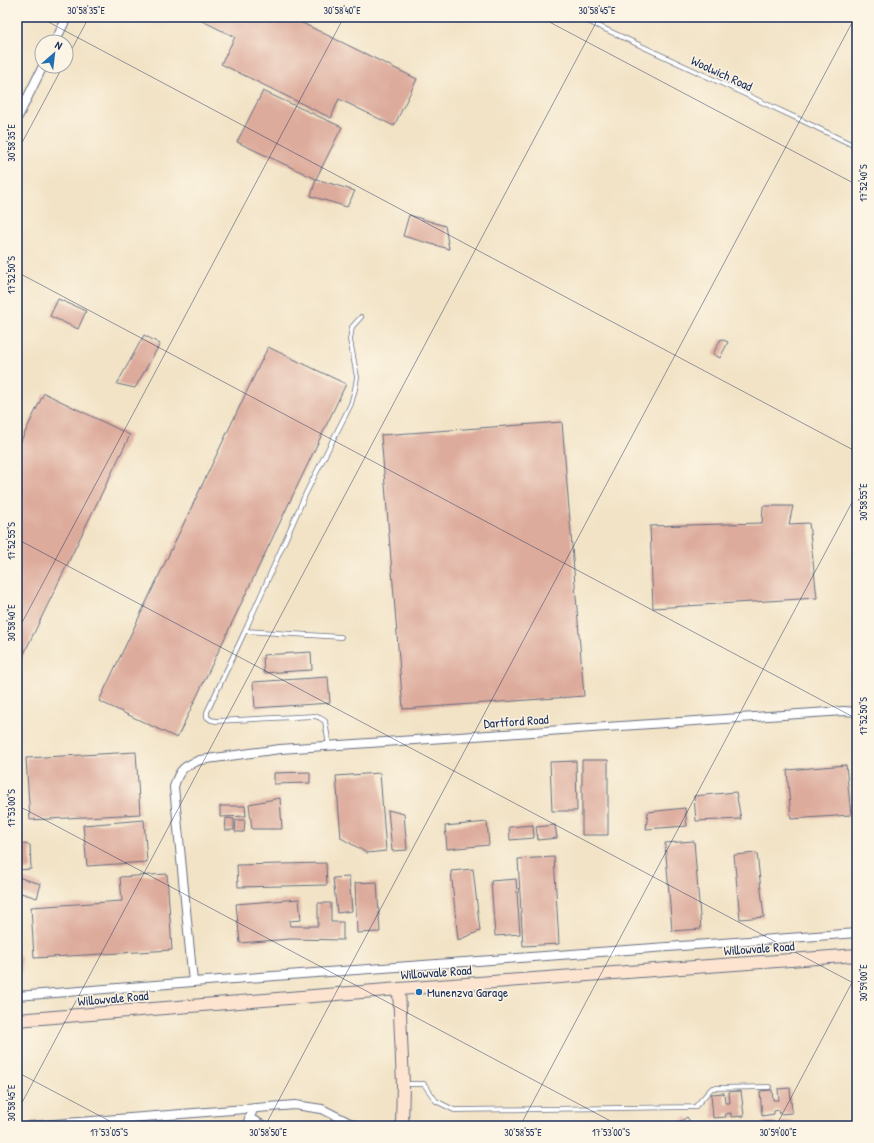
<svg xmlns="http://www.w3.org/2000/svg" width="874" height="1143" viewBox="0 0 874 1143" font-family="'Patrick Hand',sans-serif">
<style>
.building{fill:#ddab9c}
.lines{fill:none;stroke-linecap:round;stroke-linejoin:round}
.lane-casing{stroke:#666e82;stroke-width:5.5}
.street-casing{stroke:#666e82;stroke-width:10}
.secondary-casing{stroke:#666e82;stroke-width:14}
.lane{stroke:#fff;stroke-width:4}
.street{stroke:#fff;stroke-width:8}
.secondary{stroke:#fde4d0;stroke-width:12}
.ticks{fill:none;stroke:#1b2f5e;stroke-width:1;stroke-opacity:0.45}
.poi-dot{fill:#1f6fb2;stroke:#fcf5e5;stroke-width:1.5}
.labels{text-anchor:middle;stroke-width:3;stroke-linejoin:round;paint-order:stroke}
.street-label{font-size:13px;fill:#1b2f5e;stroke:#fcf5e5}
.poi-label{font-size:13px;fill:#1b2f5e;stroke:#fcf5e5;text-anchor:start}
.neatline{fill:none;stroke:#1b2f5e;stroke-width:1.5}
.ticks-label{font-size:10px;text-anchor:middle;fill:#1b2f5e}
</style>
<rect width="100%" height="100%" fill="#fcf5e5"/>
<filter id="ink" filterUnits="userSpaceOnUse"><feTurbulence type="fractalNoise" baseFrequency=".025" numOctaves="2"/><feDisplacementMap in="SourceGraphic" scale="8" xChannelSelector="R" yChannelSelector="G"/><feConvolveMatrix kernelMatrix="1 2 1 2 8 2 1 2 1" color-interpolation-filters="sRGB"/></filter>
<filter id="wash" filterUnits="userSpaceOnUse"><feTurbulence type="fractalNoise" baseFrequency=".012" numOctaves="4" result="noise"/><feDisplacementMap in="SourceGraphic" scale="16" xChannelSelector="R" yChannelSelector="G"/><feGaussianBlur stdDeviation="0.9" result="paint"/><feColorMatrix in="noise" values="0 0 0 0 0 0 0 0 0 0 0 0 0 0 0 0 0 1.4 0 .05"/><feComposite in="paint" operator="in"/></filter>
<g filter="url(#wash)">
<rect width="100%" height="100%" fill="#f2e3c6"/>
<g id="blocks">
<path class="building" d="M194,17H290L417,79L394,126L339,99L331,118L221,64L235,37Z
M263,91L342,127L316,179L355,191L347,207L311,196L316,179L237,142Z
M409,215L445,226L449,249L403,236Z
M58,299L86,311L78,329L50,316Z
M144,335L160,344L135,388L117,384Z
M721,339L728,342L720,358L713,354Z
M268,347L346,384L177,738L99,701Z
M44,393L130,435L17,668V449Z
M562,422L584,696L403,709L381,435Z
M763,506H793L789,524L809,523L817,598L653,608L650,526L762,523Z
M311,652L312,670L264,673L263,655Z
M328,677L330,703L255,708L253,682Z
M136,752L140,814L30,820L26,758Z
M582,760H608V835H582Z
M576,761L577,811H552L550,762Z
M846,765L851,815L791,819L787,770Z
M310,772V783L274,784V773Z
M380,773L386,851L367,853L341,838L336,776Z
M736,792L741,819L696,821L694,796Z
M280,798L282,829H252L249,804Z
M220,806H245L246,816L220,817Z
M685,808L687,826L646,829L648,812Z
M388,810L404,814L407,850L392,851Z
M226,818L234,819V830H225Z
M144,820L147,862L87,866L83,825Z
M236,820H245L244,832H235Z
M487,822L489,845L447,849L445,826Z
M533,825L534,838L510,840L509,827Z
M555,825L557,838L538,840L536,827Z
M694,841L701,929L672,931L665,843Z
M17,843L30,845L31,869L17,870Z
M757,853L764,917L740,919L734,855Z
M554,857L559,944L523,946L518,859Z
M326,863L327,885L238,887L237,865Z
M473,869L480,931L458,940L451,871Z
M167,874L172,950L34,958L31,907L122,901L120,877Z
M17,877L41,884L37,898L21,893L17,906Z
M349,877L352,911L337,913L333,878Z
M516,879L520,934L495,936L491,881Z
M377,882L380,932L357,933L355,883Z
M299,899L301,920L289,921L290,926H318V903H331V922H343V940L290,939L240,943L236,904Z
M20,955L22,973H17V956Z
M790,1088L792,1113L780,1114L779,1110L774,1111V1114L762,1116L760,1091L772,1090L773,1100H779L778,1089Z
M741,1091L744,1116L731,1117V1113L725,1114L726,1117L713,1118L711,1094L724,1093L725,1103H730L729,1092Z
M687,1117L693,1126H674Z
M640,1121L643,1126H633Z
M793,1121V1126H780V1122Z
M762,1122H774L775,1126H762Z
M746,1124V1126H732V1125Z"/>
</g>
</g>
<g filter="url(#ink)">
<use href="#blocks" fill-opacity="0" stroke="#666e82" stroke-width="1"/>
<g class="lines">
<defs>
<path id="lane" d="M579,17L805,122L857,147
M245,631L306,493L351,404L355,389L357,377L350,340L352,327L361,317
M329,746L325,721L320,718L315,716L216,721L211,720L207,717V712L245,631L341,637
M405,1084H424L436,1101L454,1110L695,1107L712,1088L769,1087"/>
<path id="street" d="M55,42L67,17
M17,119L43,66
M193,982L174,787C179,769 184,766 200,760L280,749L844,711L857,712
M17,996L193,982L857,933
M249,1118L264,1126
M28,1126L295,1105L322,1109L356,1126
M246,1126L254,1108"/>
<path id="secondary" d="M399,989L403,1084L402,1126
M17,1020L399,989L857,955"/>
</defs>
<use href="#lane" class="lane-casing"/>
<use href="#street" class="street-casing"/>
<use href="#secondary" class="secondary-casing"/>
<use href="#lane" class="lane"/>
<use href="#street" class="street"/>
<use href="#secondary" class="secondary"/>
</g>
</g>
<path class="ticks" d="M39,17L857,452M540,17L857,185M66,60L89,17M17,152L63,66M17,272L857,719M17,539L857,985M17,632L344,17M17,805L620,1126M17,1072L119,1126M17,1112L599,17M265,1126L855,17M520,1126L857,493M776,1126L857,973"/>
<circle class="poi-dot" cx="419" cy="992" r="4"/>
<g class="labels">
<g class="street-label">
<text transform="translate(722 73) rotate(25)" y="5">Woolwich Road</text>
<text transform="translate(516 721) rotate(-4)" y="5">Dartford Road</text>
<text transform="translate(759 948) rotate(-4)" y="5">Willowvale Road</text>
<text transform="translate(436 972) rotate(-4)" y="5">Willowvale Road</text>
<text transform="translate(113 998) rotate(-5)" y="5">Willowvale Road</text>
</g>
<g class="poi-label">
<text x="427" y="997">Munenzva Garage</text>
</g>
</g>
<rect width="874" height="1143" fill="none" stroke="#fcf5e5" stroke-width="44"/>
<g transform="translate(54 54) rotate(28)"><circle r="19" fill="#fcf5e5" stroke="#a2a6af"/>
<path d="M0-3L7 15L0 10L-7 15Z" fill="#1f6fb2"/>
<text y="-6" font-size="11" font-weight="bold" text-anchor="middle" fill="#1b2f5e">N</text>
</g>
<rect x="22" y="22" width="830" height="1099" class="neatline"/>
<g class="ticks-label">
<text x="86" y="14">30°58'35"E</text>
<text x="342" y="14">30°58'40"E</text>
<text x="597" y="14">30°58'45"E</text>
<text transform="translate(11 143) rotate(-90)" y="4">30°58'35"E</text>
<text transform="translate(863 183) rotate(-90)" y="4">17°52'40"S</text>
<text transform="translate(11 275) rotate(-90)" y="4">17°52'50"S</text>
<text transform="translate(863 502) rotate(-90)" y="4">30°58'55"E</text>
<text transform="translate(11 541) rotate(-90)" y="4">17°52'55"S</text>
<text transform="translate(11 623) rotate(-90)" y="4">30°58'40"E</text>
<text transform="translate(863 716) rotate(-90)" y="4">17°52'50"S</text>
<text transform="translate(11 808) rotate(-90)" y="4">17°53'00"S</text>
<text transform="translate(863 983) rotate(-90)" y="4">30°59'00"E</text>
<text transform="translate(11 1103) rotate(-90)" y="4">30°58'45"E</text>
<text x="109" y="1136">17°53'05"S</text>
<text x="268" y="1136">30°58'50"E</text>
<text x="523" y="1136">30°58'55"E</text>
<text x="611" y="1136">17°53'00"S</text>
<text x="778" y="1136">30°59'00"E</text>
</g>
</svg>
